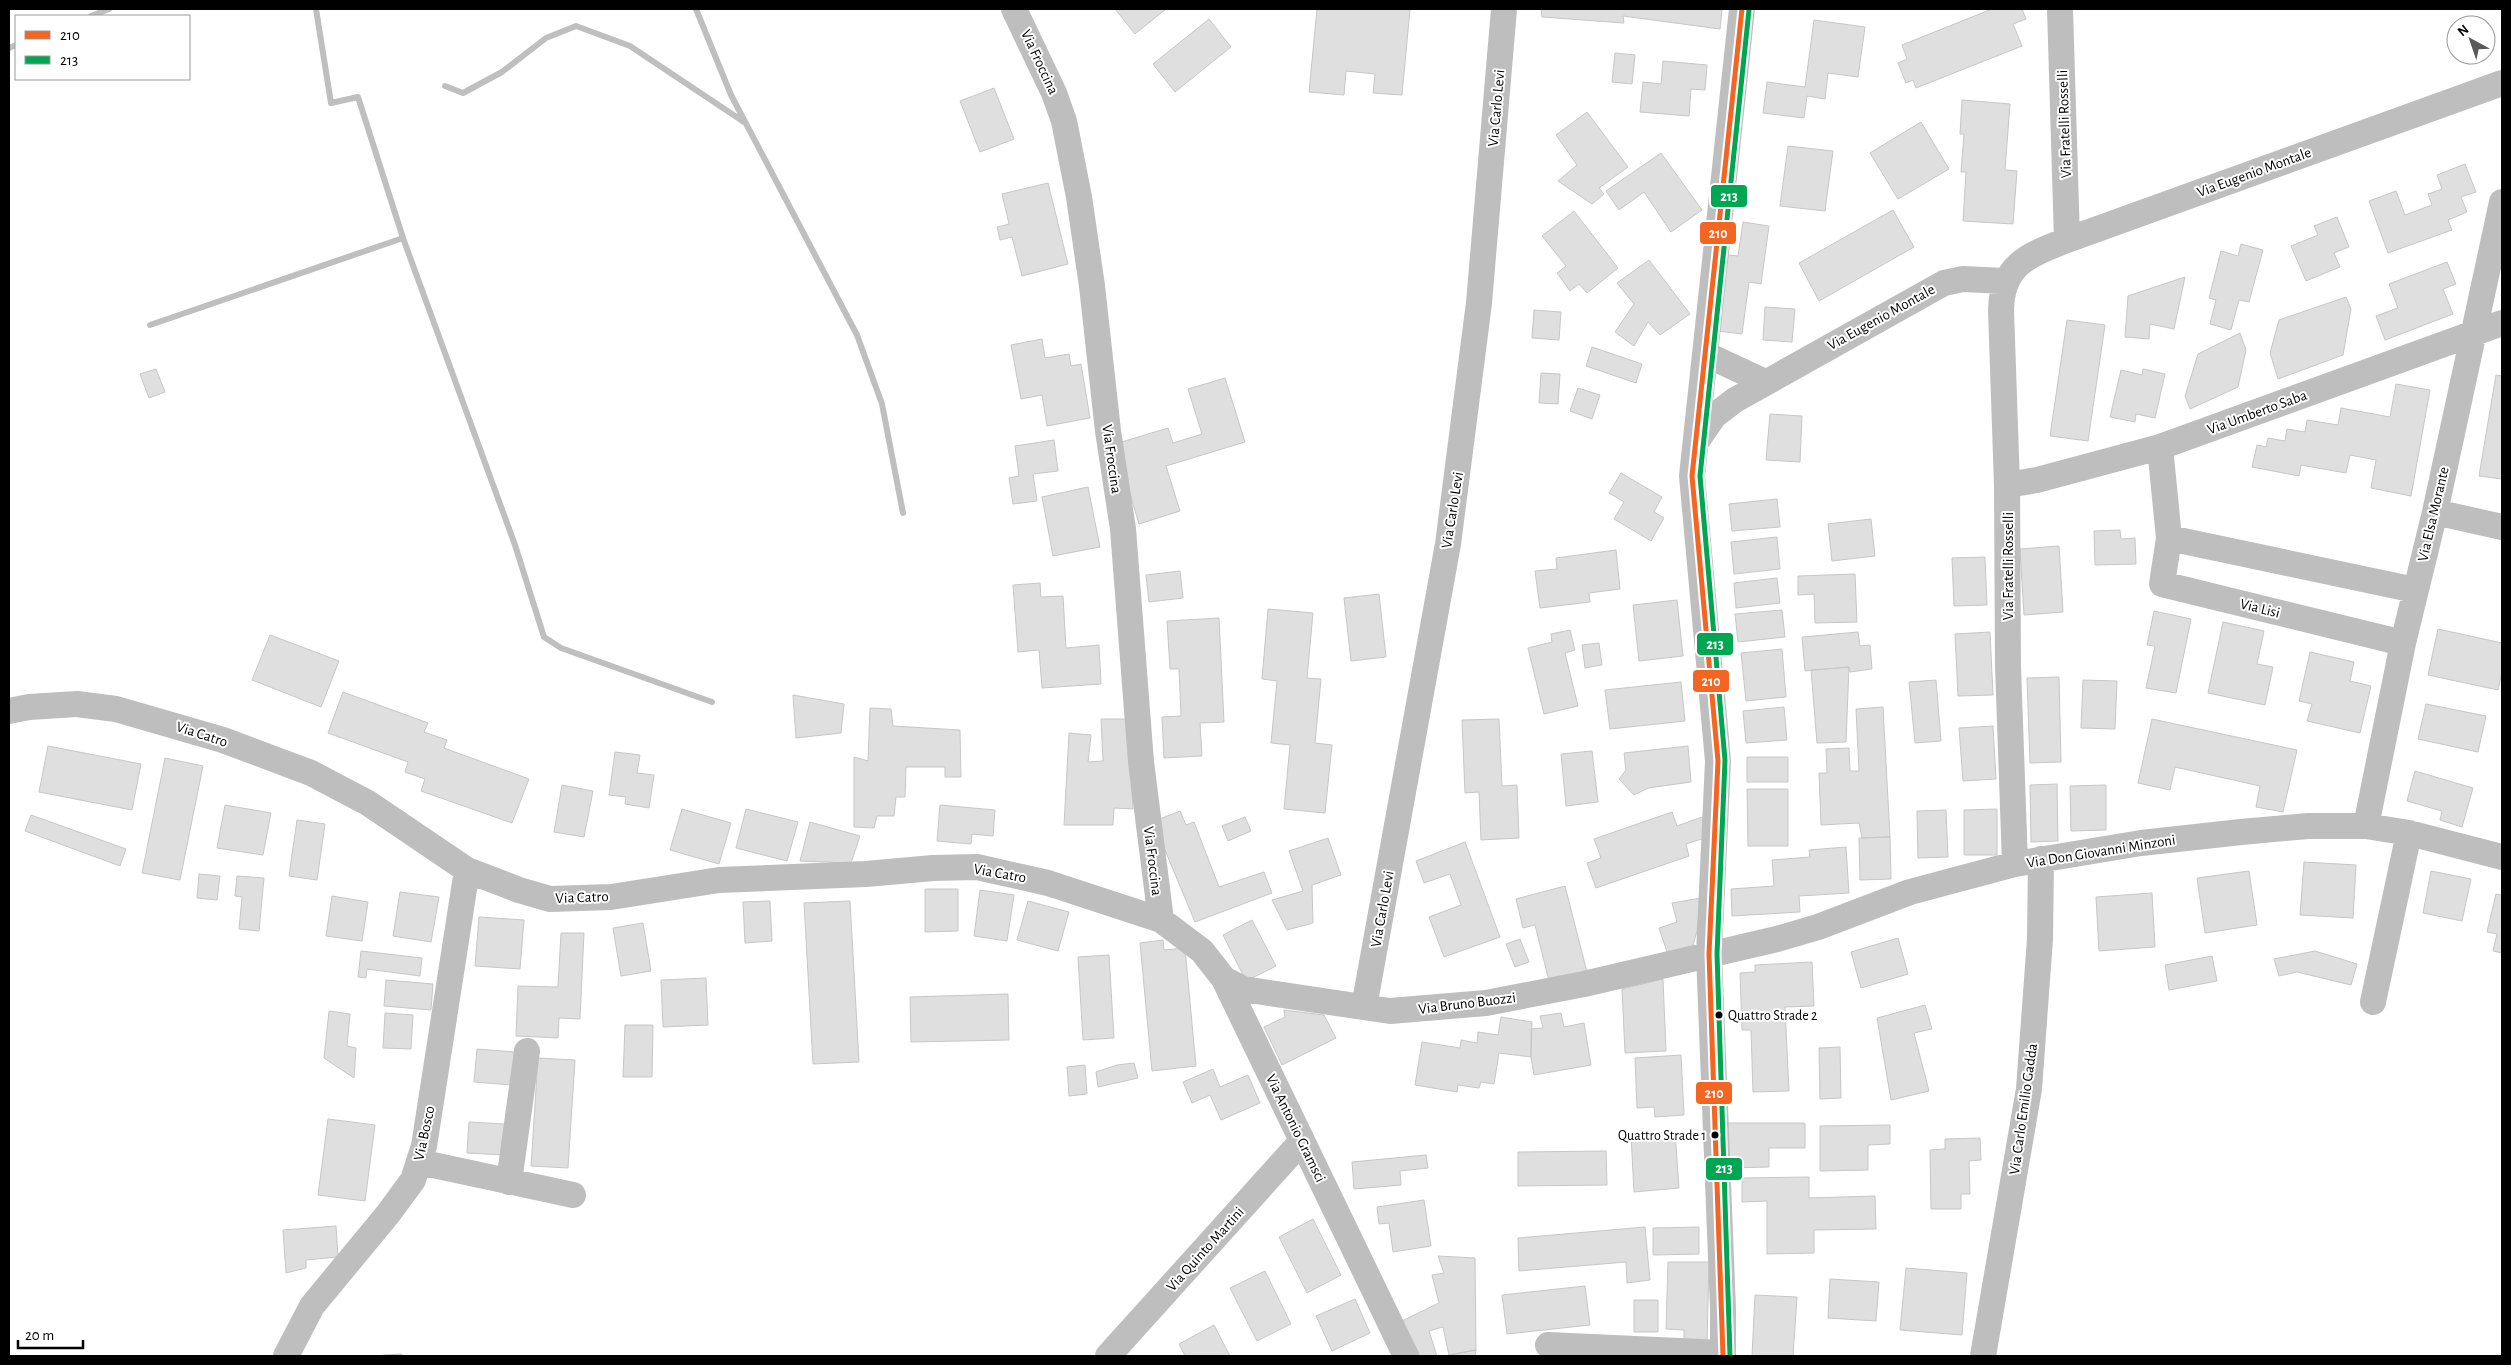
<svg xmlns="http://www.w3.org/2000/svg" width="2511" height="1365" viewBox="0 0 2511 1365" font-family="'Alegreya Sans',sans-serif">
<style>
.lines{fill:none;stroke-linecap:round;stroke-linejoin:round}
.stream{stroke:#bfbfbf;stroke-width:6}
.building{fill:#dfdfdf;stroke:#c7c7c7}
.minor{stroke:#bebebe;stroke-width:26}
.bus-1-casing{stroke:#fff;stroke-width:9}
.bus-2-casing{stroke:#fff;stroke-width:9}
.bus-1{stroke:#f26522;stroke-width:5}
.bus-2{stroke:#00a651;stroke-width:5}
.bus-dot{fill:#000;stroke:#fff;stroke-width:2}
.labels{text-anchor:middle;stroke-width:4;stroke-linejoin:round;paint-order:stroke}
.bus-label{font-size:14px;fill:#000;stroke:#fff;text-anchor:start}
.street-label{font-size:15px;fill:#000;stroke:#fff}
.line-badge{stroke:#fff;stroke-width:2}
.badge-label{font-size:14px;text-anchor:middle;font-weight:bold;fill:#fff}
</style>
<rect width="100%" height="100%" fill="#fff"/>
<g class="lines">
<path class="stream" d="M316,9L331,103L358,97L403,238L515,545L544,637L561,648L712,702
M696,9L731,95L857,335L882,404L903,513
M91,16L109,9
M9,48L16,45
M445,86L463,93L502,72L546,38L576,26L630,46L744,122
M150,325L403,238"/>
</g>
<path class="building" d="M1115,9H1166L1135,34Z
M1317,9H1410L1402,95L1373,93L1375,74L1346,71L1344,95L1309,92Z
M1541,9H1722L1720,29L1623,16L1624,23L1542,17Z
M1992,9H2022L2026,19L2013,24L2022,46L1916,88L1913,80L1906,83L1898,63L1907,59L1902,45Z
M1209,19L1231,47L1175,92L1153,64Z
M1814,20L1865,27L1858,77L1828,73L1825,99L1807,96L1804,118L1763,113L1767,82L1805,87Z
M1615,53L1635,55L1632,84L1612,82Z
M1663,61L1707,65L1705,90L1691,89L1689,116L1640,112L1643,82L1661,84Z
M994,88L1014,139L980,152L960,101Z
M1962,100L2010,104L2005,170L2017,171L2013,224L1963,221L1966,172H1961L1964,134H1960Z
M1587,112L1628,167L1599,188L1604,194L1592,204L1558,181L1577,165L1556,135Z
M1921,122L1949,169L1898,199L1870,153Z
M1788,146L1833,151L1825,211L1780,206Z
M1661,153L1702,210L1671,232L1644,192L1619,210L1606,191Z
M2465,164L2476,192L2461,197L2467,212L2448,220L2452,230L2388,253L2369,201L2396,191L2405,215L2432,205L2428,194L2442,189L2437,175Z
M1048,183L1068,264L1022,276L1012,237L1000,240L997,227L1009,224L1002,194Z
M1893,210L1914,247L1819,301L1799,263Z
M1574,211L1618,268L1587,293L1579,284L1570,291L1557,273L1566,266L1542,236Z
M2337,217L2349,247L2334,253L2340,267L2306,281L2291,246L2318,235L2314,226Z
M1743,222L1769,226L1761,284L1749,282L1742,334L1717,331L1728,255L1738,256Z
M2241,244L2263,250L2249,302L2239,300L2231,330L2210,324L2216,300L2209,298L2221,251L2238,256Z
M1649,260L1690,314L1660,335L1648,322L1634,346L1615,332L1634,304L1617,283Z
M2447,262L2456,284L2443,289L2453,314L2385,340L2376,316L2398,308L2389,284Z
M2185,277L2174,329L2150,324L2149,339L2125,337L2128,296Z
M2346,297L2351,309L2343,355L2278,379L2270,353L2279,320Z
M1765,307L1795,309L1792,342L1763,340Z
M1534,310L1561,312L1559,340L1532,338Z
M2067,320L2105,325L2088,441L2050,436Z
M2240,333L2246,350L2238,387L2190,409L2185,396L2198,354Z
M1042,339L1045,358L1069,354L1071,366L1081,364L1090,418L1047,426L1042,395L1021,399L1011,345Z
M1592,347L1642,364L1636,383L1586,366Z
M156,369L165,392L149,398L140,374Z
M2143,369L2165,374L2155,418L2136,414L2135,422L2110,417L2121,370L2142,375Z
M1541,373L1560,374L1558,404L1539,403Z
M2496,375L2502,376V479L2479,476Z
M1225,378L1245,442L1166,466L1180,511L1139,524L1115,444L1168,428L1173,443L1202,434L1188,389Z
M2396,384L2430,390L2411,496L2371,488L2376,460L2350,455L2346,473L2301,465L2299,476L2252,467L2257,445L2266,447L2268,438L2285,441L2287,429L2305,432L2307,420L2338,425L2341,408L2390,417Z
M1578,388L1600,395L1592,419L1570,411Z
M1770,414L1802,416L1800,462L1766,460Z
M1054,440L1058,471L1033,474L1037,501L1013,504L1009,478L1019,476L1015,446Z
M1621,473L1662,497L1654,512L1664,518L1651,541L1614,519L1624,502L1609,493Z
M1088,487L1100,547L1053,556L1042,497Z
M1777,499L1780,527L1732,531L1729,504Z
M1871,519L1875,556L1832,561L1828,524Z
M2120,530L2121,539L2135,538L2136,564L2095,565L2094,531Z
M1777,537L1780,569L1734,574L1731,542Z
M2059,546L2063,612L2024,615L2020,549Z
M1616,550L1620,589L1589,593L1590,602L1540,608L1535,571L1557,569L1556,558Z
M1985,557L1987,605L1954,606L1952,558Z
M1180,571L1183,598L1149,602L1146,575Z
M1855,574L1857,622L1815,623L1814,594L1798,595V576Z
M1777,578L1780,603L1736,608L1734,583Z
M1040,583L1041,597L1063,596L1066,648L1099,645L1101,684L1042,688L1039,650L1018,652L1013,585Z
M1379,594L1386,657L1351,661L1344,598Z
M1677,600L1683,656L1639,661L1633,605Z
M1268,609L1313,613L1307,678L1321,679L1315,743L1332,745L1325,813L1284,809L1290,745L1271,743L1277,681L1262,679Z
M1782,610L1785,637L1738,642L1735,614Z
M2154,611L2191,619L2176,693L2146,688L2155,646L2147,645Z
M1219,618L1224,722L1200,723L1202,756L1164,758L1162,717L1181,716L1179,669H1170L1167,621Z
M2223,622L2264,631L2257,664L2273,667L2265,705L2208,693Z
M2438,629L2502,643V672L2498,690L2428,675Z
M1570,630L1575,650L1565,653L1578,706L1544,714L1528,648L1552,642L1551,634Z
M1858,632L1860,646L1870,645L1872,669L1850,672L1849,667L1805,671L1802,637Z
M1990,632L1993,695L1958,696L1955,634Z
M270,635L339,661L321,707L252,680Z
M1599,643L1602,665L1585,668L1582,645Z
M1782,649L1786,697L1746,701L1741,653Z
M2310,652L2354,662L2350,681L2371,686L2360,733L2307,721L2312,704L2299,701Z
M1849,667L1846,742L1817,743L1811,670Z
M2059,677L2061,762L2030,763L2027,678Z
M1936,680L1941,741L1915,743L1909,682Z
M2083,680L2117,681L2115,729L2081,728Z
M1681,682L1685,721L1610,729L1605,690Z
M343,692L428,723L424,732L447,740L444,748L529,779L512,823L421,791L425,779L405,772L408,762L328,733Z
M793,695L844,704L841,733L796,738Z
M2426,704L2486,716L2478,752L2418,739Z
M1784,707L1787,740L1746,743L1743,711Z
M1883,707L1890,837L1862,838L1859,823L1821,825L1819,773H1827L1826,749L1849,748L1850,771H1859L1856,709Z
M870,708L891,709L893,726L960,730L961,777H945V767H906L905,797H896L894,816H877L874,828L854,827V757L868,761Z
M1101,719H1128L1133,809L1114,808L1113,825H1064L1069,733L1091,735L1088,762L1103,761Z
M1499,719L1502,786L1517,785L1519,838L1481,840L1479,792L1465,793L1462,720Z
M2152,719L2297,750L2283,812L2256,807L2260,786L2175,767L2170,790L2138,783Z
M1993,726L1996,779L1963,781L1959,728Z
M48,746L141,764L132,810L39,792Z
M1688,746L1691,782L1648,788L1634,795L1619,779L1626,770L1624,753Z
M1592,751L1598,802L1566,806L1561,754Z
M615,752L640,755L637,773L654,775L649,808L625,804L626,797L609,795Z
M1747,757H1788V782H1747Z
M165,758L203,766L180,880L142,873Z
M2415,771L2473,788L2462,827L2440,820L2442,811L2407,801Z
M2057,784L2058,841L2031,842L2030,785Z
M562,785L593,791L584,837L554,832Z
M2106,785V830L2071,831L2070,786Z
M1747,789H1788V846H1748Z
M225,805L271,813L263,855L217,848Z
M940,805L995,810L993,836L972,834L971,844L937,841Z
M682,809L731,823L719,864L670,850Z
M746,809L798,822L787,861L736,848Z
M1997,809V855H1964V810Z
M1946,810L1948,857L1918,858L1917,811Z
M1180,811L1186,825L1194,822L1219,887L1264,872L1272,893L1195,922L1162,843L1157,820Z
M1672,812L1677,826L1702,817L1708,837L1686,844L1689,856L1596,888L1587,863L1601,858L1594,839Z
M31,815L126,849L120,866L25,831Z
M1245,817L1251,831L1228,841L1222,826Z
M297,820L325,824L317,880L289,876Z
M810,822L860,836L851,863L800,861Z
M1890,837L1891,879L1860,880L1859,838Z
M1328,838L1341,875L1312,885L1313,923L1287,930L1272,900L1303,891L1289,851Z
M1465,842L1500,937L1444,957L1429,917L1461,905L1450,874L1424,883L1416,861Z
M1846,847L1849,893L1799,896L1800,912L1732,916L1731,889L1774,886L1772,860L1810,857L1809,850Z
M2304,862L2356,865L2353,918L2300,915Z
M2249,871L2257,925L2205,933L2197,878Z
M2431,871L2471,879L2462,921L2423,913Z
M199,874L220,876L217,900L197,898Z
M237,876L264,878L259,931L239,929L242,897L235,896Z
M1565,886L1588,976L1550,985L1535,925L1523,928L1516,899Z
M925,889H958V931L925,932Z
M980,890L1014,895L1007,941L974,936Z
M400,892L439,897L431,942L393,936Z
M2152,893L2155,947L2099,951L2096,897Z
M2496,894L2502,895V953L2493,951L2497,934L2487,932Z
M332,896L368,902L362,941L326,936Z
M1701,898L1697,931L1693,946L1668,955L1659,928L1677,922L1672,903Z
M770,901L772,941L745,943L743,902Z
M850,901L859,1062L813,1064L804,903Z
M1028,901L1069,912L1058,951L1017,940Z
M479,917L524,920L520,969L475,966Z
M1252,920L1276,966L1246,981L1223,935Z
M643,923L651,971L621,976L613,928Z
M561,933H584L580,1019L559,1018L558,1038L516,1036L518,986L558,987Z
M1898,938L1908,974L1861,988L1851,952Z
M1520,939L1529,962L1515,967L1506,944Z
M1163,940L1164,950L1185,948L1196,1066L1152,1071L1140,943Z
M361,951L422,958L420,976L367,969L366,978L358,977Z
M2315,951L2357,964L2351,985L2297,972L2279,976L2274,959Z
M1109,955L1114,1038L1083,1040L1078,957Z
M2212,956L2217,981L2169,990L2165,965Z
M1812,962L1814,1006L1785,1007L1789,1091L1753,1092L1751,1030H1742L1740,973L1755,972V965Z
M706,978L708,1025L663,1027L661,980Z
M1663,979L1666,1051L1625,1053L1622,989Z
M386,980L433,984L431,1010L384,1006Z
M1008,994L1009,1040L911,1042L910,997Z
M1925,1005L1932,1029L1914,1033L1929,1091L1891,1100L1877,1018Z
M1284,1010L1324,1015L1336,1038L1282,1065L1264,1027L1285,1017Z
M329,1011L350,1014L347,1046L356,1048L354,1078L324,1058Z
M385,1013L413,1015L411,1049L383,1048Z
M1561,1013L1564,1027L1584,1023L1591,1065L1534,1075L1531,1057V1029L1543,1028L1540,1016Z
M1501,1017L1532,1022L1531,1057L1499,1053L1494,1084L1481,1082L1479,1088L1458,1085L1457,1092L1415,1085L1422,1042L1460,1048L1461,1040L1477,1043L1478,1032L1498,1035Z
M625,1025H653L652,1077H623Z
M1840,1047L1841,1098L1820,1099L1819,1048Z
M477,1049L515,1052L512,1085L474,1082Z
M1681,1055L1684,1115L1655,1117L1654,1107L1637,1108L1635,1058Z
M538,1058L575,1060L568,1168L531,1166Z
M1134,1063L1138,1078L1098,1087L1096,1072L1117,1065Z
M1085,1065L1087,1094L1069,1096L1067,1067Z
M1213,1069L1220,1087L1248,1075L1260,1103L1221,1120L1210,1095L1192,1103L1183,1082Z
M328,1119L375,1125L365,1201L318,1195Z
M469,1122L505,1124L503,1155L467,1153Z
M1728,1123H1805V1148H1769V1167L1729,1168Z
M1890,1125V1144L1868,1145V1170L1820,1171V1126Z
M1675,1132L1679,1188L1634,1192L1631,1135Z
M1980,1138L1981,1160L1969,1161L1970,1194H1961V1209H1931L1930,1150L1945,1149V1139Z
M1606,1151L1607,1185L1518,1186V1152Z
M1426,1155L1428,1168L1400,1171L1401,1185L1354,1189L1352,1162Z
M1809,1177V1198L1875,1196L1876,1229L1814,1230V1253L1767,1254V1201L1742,1202V1178Z
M1424,1200L1431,1246L1393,1252L1389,1223L1379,1224L1377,1207Z
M1313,1219L1341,1275L1307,1293L1279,1237Z
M336,1226L338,1257L306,1260V1268L286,1273L283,1230Z
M1645,1227L1650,1280L1627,1283L1626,1262L1519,1271L1518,1238Z
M1699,1227V1254L1653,1255V1228Z
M1438,1256L1475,1258L1476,1350L1449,1355L1443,1327L1429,1331L1437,1356H1420L1402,1321L1439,1303L1432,1275L1444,1273Z
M1668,1262H1709L1707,1343H1684V1330L1666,1329Z
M1906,1268L1967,1273L1962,1335L1900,1330Z
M1265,1271L1291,1324L1257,1341L1230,1288Z
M1830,1279L1879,1282L1876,1321L1828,1318Z
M1585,1286L1590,1325L1507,1334L1502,1295Z
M1755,1295L1797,1297L1793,1356H1752Z
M1355,1299L1370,1333L1332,1351L1316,1316Z
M1634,1300H1658V1332H1634Z
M1214,1325L1230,1356H1185L1179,1344Z
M1476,1350L1475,1356H1445L1449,1355Z
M402,1354V1356H383V1355Z"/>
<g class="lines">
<path class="minor" d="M1014,9L1054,93L1064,121L1079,197L1092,286L1108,431L1123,529L1141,762L1161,920
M2060,9L2067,240
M1705,354L1765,382
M1696,442L1714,416L1735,400L1944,283L1963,279L2005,281
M2160,447L2169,538L2162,584L2403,643
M2007,485L2037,480L2160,447L2502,323
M2435,512L2502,527
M2169,538L2415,590
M9,711L29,707L77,704L116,709L223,740L311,773L368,803L467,870L519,890L550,899L611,897L719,880L866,874L933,868L977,867L1048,883L1161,920L1202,951L1224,979L1406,1356
M2366,826L2403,643L2435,512L2502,202
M2015,864L2008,666L2007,485L2001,310C2002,264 2029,255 2067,240L2502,83
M1224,979L1243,989L1390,1011L1486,1003L1584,984L1777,939L1818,927L1910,892L2015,864L2141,843L2241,832L2308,826H2366L2409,833L2502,857
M2373,1002L2409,833
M1364,1007L1448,544L1479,303L1504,9
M419,1162L573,1195
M509,1182L527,1051
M1548,1345L1723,1353
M286,1356L312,1306L388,1214L413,1180L424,1146L467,870
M1108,1356L1302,1141
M1723,1356V1309L1709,954L1718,761L1692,476L1742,9
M1983,1356L2029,1089L2040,939L2041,859"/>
<defs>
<path id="bus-1" d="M1723,1356L1709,954L1718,761L1692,476L1742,9"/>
<path id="bus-2" d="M1730,1356L1717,954L1725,760L1700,476L1749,10"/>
</defs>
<use href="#bus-1" class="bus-1-casing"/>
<use href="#bus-2" class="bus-2-casing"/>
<use href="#bus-1" class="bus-1"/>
<use href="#bus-2" class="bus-2"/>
</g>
<g class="bus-dot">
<circle cx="1719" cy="1015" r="4.5"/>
<circle cx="1715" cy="1135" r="4.5"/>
</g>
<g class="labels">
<g class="bus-label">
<text x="1728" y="1020">Quattro Strade 2</text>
<text x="1706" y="1140" text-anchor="end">Quattro Strade 1</text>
</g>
<g class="street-label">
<text transform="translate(1040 62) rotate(65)" y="5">Via Froccina</text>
<text transform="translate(1496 108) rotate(-85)" y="5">Via Carlo Levi</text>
<text transform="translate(2064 124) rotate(-92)" y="5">Via Fratelli Rosselli</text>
<text transform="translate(2254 172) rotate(-20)" y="5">Via Eugenio Montale</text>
<text transform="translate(1881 317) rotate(-29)" y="5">Via Eugenio Montale</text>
<text transform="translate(2257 412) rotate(-20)" y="5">Via Umberto Saba</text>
<text transform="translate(1112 459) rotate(82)" y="5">Via Froccina</text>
<text transform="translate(1452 510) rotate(-81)" y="5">Via Carlo Levi</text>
<text transform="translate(2433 514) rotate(-77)" y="5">Via Elsa Morante</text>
<text transform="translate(2008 566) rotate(-90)" y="5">Via Fratelli Rosselli</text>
<text transform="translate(2260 608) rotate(14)" y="5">Via Lisi</text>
<text transform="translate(202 734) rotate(18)" y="5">Via Catro</text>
<text transform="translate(2101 851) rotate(-9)" y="5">Via Don Giovanni Minzoni</text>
<text transform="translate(1153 861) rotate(83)" y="5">Via Froccina</text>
<text transform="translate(1000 873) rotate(10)" y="5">Via Catro</text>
<text transform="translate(582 897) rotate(-2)" y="5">Via Catro</text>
<text transform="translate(1382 909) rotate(-80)" y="5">Via Carlo Levi</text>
<text transform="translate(1467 1003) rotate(-7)" y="5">Via Bruno Buozzi</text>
<text transform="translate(2023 1109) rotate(-82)" y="5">Via Carlo Emilio Gadda</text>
<text transform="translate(1296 1128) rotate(64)" y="5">Via Antonio Gramsci</text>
<text transform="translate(424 1133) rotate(-78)" y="5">Via Bosco</text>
<text transform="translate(1205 1249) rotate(-48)" y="5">Via Quinto Martini</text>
</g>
</g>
<g class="line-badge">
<rect x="1710" y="184" width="38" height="24" rx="5" fill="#00a651"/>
<rect x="1699" y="221" width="38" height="24" rx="5" fill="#f26522"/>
<rect x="1696" y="632" width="38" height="24" rx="5" fill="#00a651"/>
<rect x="1692" y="669" width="38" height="24" rx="5" fill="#f26522"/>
<rect x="1695" y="1081" width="38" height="24" rx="5" fill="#f26522"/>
<rect x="1705" y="1157" width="38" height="24" rx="5" fill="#00a651"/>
</g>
<g class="badge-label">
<text x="1729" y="201">213</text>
<text x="1718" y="238">210</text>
<text x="1715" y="649">213</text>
<text x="1711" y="686">210</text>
<text x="1714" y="1098">210</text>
<text x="1724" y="1173">213</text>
</g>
<rect width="2511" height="1365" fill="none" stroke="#000000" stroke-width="20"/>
<rect x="15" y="15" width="175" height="65" fill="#ffffff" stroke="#999999"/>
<rect x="25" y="31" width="25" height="8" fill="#f26522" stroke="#999999"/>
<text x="60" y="40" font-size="15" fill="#000000">210</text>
<rect x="25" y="56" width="25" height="8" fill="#00a651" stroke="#999999"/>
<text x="60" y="65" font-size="15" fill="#000000">213</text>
<g transform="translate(2471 40) rotate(320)"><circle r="24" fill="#ffffff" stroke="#999999"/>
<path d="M0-4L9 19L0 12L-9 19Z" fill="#595959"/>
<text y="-8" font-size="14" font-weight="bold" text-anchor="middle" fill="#000000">N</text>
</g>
<path d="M18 1340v8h65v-8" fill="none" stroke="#000000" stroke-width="2.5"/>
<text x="25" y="1340" font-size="15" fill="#000000" stroke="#ffffff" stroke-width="4" paint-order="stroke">20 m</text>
</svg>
